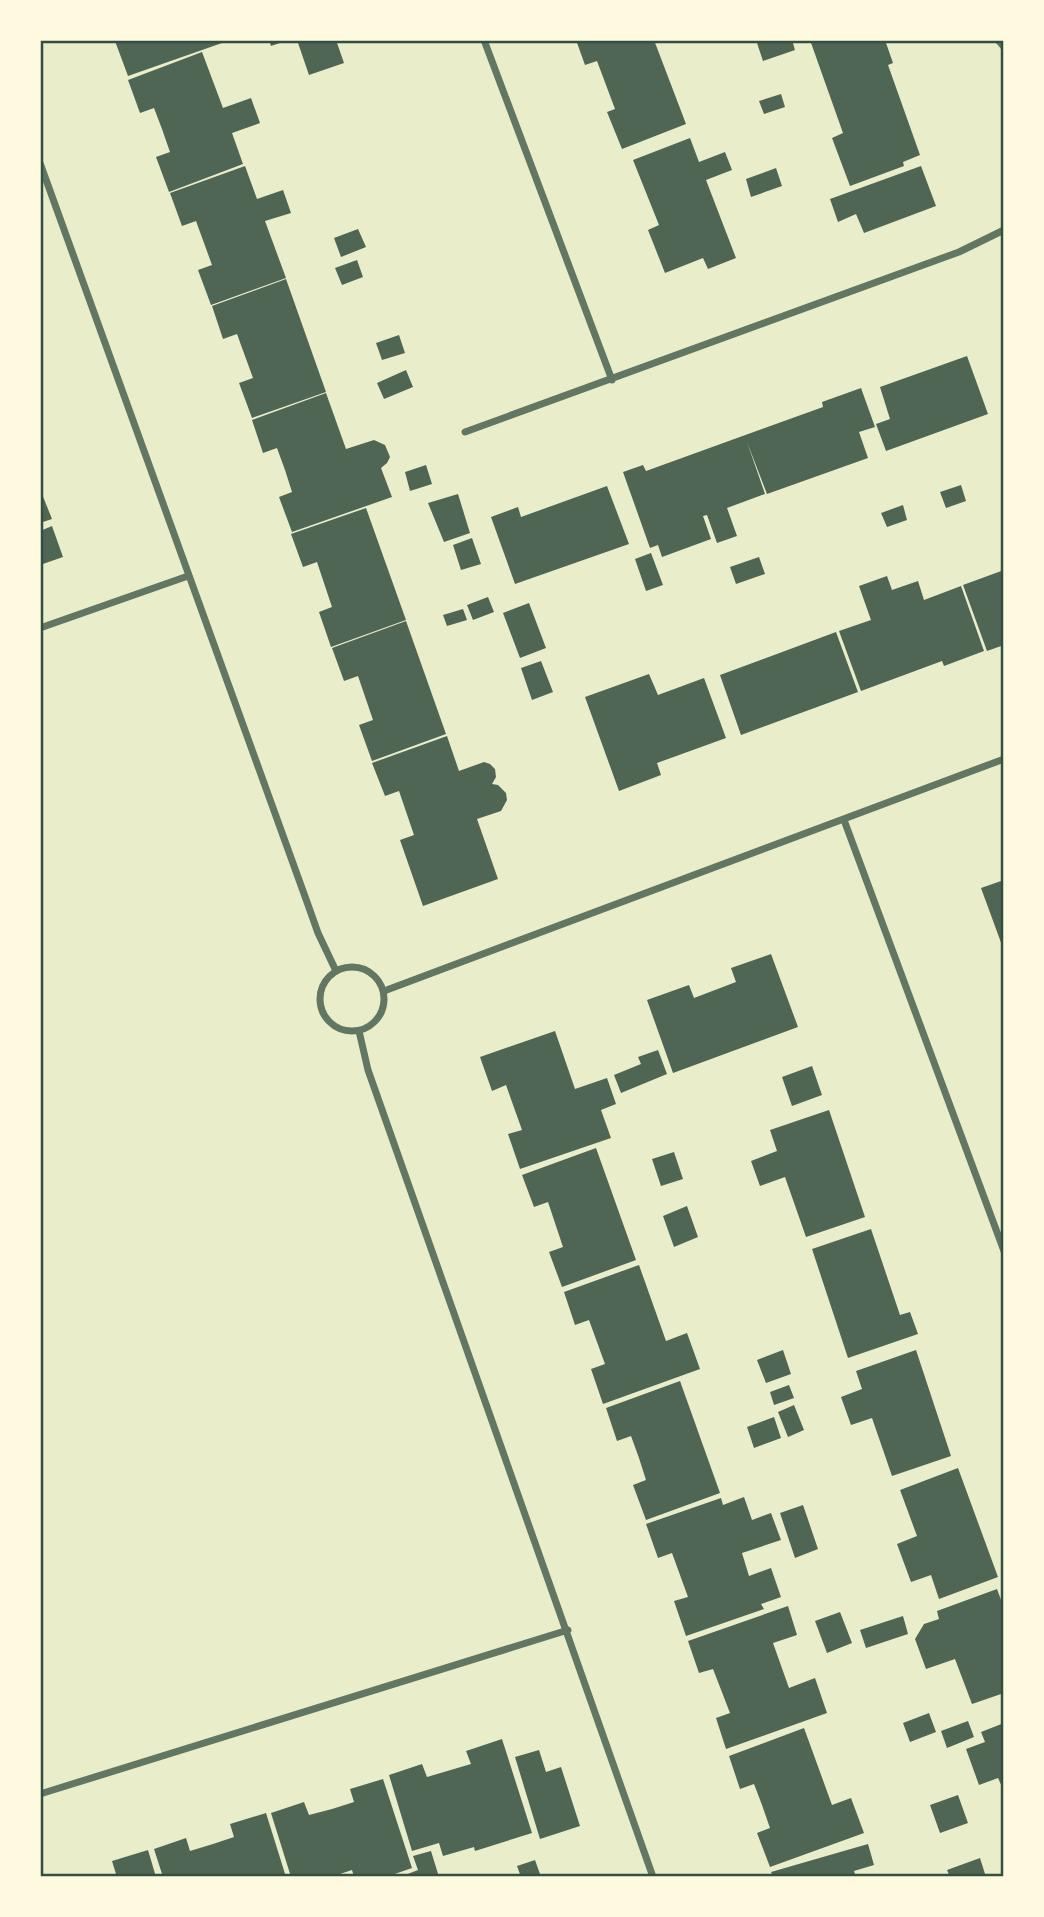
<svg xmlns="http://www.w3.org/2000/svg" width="1044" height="1917" viewBox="0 0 1044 1917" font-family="Overpass,sans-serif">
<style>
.building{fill:#4f6655}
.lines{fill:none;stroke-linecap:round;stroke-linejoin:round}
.minor{stroke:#617663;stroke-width:7}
.neatline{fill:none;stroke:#344e41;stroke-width:2.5}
</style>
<rect width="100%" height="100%" fill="#e9edc9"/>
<path class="building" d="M118,40H221L222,43L128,76L115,41Z
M269,40H286V41L271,46Z
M297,40H336L344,63L309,75Z
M576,40H654L686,124L622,149L607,112L615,109L597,61L585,65Z
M756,40H792L795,50L763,61Z
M810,40H873L874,43L885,40L893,63L888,65L920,155L903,162L904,166L850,186L832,138L843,133Z
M202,52L223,108L251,98L260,123L232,133L243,164L169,192L156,157L170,152L162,129L154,108L140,113L128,80Z
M781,94L785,107L764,114L759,101Z
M690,138L699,162L725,152L732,170L706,180L736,258L708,269L703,258L665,273L648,230L659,225L633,160Z
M245,166L257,199L283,190L291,213L265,221L286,278L211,305L198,270L212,265L196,221L182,226L170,193Z
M921,166L936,206L864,233L856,214L838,222L830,199Z
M776,168L782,186L751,197L746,179Z
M358,229L366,247L341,257L334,238Z
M357,260L363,277L342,285L335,268Z
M286,279L326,392L252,418L239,383L253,378L237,334L223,339L212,306Z
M399,335L405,353L382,360L376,343Z
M967,356L988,414L886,451L876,424L890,419L880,387Z
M406,370L413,387L384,399L377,383Z
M861,388L875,427L859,432L868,458L767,494L747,442L765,494L727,508L737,536L717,543L707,515L703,516L711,539L662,557L658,545L650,548L623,472L643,465L646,471L823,407L822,402Z
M326,393L346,449L374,440L385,445L390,457L387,463L381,468L392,497L292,532L279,497L292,492L285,470L277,448L263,453L252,420Z
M426,465L432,484L410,491L405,472Z
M961,485L966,501L946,508L940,492Z
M607,486L629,544L515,584L491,517L518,507L521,517Z
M40,489L52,519L40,523Z
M458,494L470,533L444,542L428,503Z
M903,505L907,520L887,527L881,513Z
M366,508L406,620L331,647L319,612L332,607L317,562L303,567L291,534Z
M52,526L63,557L40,565V531Z
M472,538L481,564L461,570L453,545Z
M651,553L663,585L646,591L635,559Z
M759,557L765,574L736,584L730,567Z
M1004,570V645L987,651L963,585Z
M887,576L892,590L918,581L924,600L961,586L984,651L944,666L942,661L861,691L839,631L871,620L859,586Z
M488,597L494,612L473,620L467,605Z
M529,603L546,648L520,658L503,613Z
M463,609L467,620L447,626L443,615Z
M406,621L446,734L372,761L359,725L373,720L358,676L344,681L332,648Z
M836,632L858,692L741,735L720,675Z
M541,661L553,692L532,700L521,668Z
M649,674L658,695L704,678L726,738L657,763L661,775L619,791L585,697Z
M447,736L459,771L484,762L490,764L495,769L496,777L492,784L498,785L506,793L507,800L501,811L477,819L498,879L423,906L400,840L414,835L399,791L385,796L372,763Z
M1004,880V948H1003L981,888Z
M771,954L798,1027L673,1073L647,1000L689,985L694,998L736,982L731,968Z
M555,1031L575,1089L607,1078L616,1104L601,1110L611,1138L520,1169L508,1134L522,1130L506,1085L492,1091L480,1057Z
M658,1050L667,1074L621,1093L614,1075L641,1064L638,1057Z
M812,1066L822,1095L792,1106L782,1077Z
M829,1110L865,1217L806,1237L785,1177L760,1186L751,1161L777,1151L770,1130Z
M596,1148L636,1260L562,1287L549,1252L563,1247L548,1202L534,1207L522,1175Z
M674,1152L683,1179L661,1186L652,1159Z
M687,1206L698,1237L674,1247L663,1216Z
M871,1229L900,1315L910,1312L918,1334L848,1358L812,1249Z
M639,1265L666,1341L687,1333L700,1369L603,1404L591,1369L605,1364L589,1320L575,1325L564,1292Z
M783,1350L791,1374L766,1383L757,1360Z
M916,1350L951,1456L892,1476L872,1418L851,1425L841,1397L862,1389L856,1371Z
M680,1381L720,1493L646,1520L633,1485L646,1480L639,1458L631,1436L617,1441L606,1408Z
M789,1385L794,1398L774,1405L770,1392Z
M794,1405L804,1430L788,1437L778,1412Z
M774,1417L781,1438L754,1448L747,1427Z
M958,1468L998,1577L939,1599L931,1575L911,1582L897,1544L917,1536L900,1490Z
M744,1497L752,1520L771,1513L781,1540L742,1553L749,1576L771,1568L781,1597L761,1604L764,1609L686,1636L674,1601L688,1597L672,1553L658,1558L646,1524L721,1498L723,1505Z
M803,1505L818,1549L795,1558L780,1513Z
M997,1589L1004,1608V1693L972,1704L955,1659L926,1669L915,1639L924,1624L939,1619L937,1611Z
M788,1606L797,1635L773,1643L789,1688L815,1678L827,1713L726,1749L716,1718L730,1713L713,1669L699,1673L688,1641Z
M840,1612L852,1643L827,1653L815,1621Z
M903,1616L908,1634L866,1648L860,1630Z
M929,1713L936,1732L910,1742L903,1723Z
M968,1721L974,1737L947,1748L941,1731Z
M1004,1723V1791L998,1778L979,1785L966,1749L985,1742L981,1732Z
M804,1728L832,1805L851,1798L864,1833L770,1867L757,1833L770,1828L762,1805L754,1784L740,1789L729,1756Z
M502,1739L532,1833L475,1851L474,1847L443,1856L439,1843L412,1851L389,1775L422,1764L427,1777L471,1764L466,1751Z
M539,1750L546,1772L561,1767L580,1826L540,1839L515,1757Z
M383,1779L412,1868L386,1877H354L352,1870L331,1877H291L271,1813L304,1802L309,1815L332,1809L354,1802L350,1789Z
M958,1795L968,1823L940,1833L930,1805Z
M266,1813L286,1877H163L154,1849L186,1838L190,1851L213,1844L234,1837L230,1824Z
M868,1844L874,1865L854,1871L856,1877H773L771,1872Z
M148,1850L156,1877H110L116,1874L112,1861Z
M431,1851L439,1877H400L418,1870L413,1856Z
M980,1858L986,1877H950L947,1870Z
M535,1860L541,1877H521L517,1866Z"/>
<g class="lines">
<path class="minor" d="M484,40L612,380
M998,40L1004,47
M40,163L307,902L318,933L336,971
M465,432L959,252L1004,230
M40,628L188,576
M844,820L1004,1251
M320 999a32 32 0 1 1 64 0a32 32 0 1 1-64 0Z
M384,991L1004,759
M359,1031L368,1070L653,1877
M40,1794L568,1630"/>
</g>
<rect width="1044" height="1917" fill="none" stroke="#fefae0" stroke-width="84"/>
<rect x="42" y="42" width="960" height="1833" class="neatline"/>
</svg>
